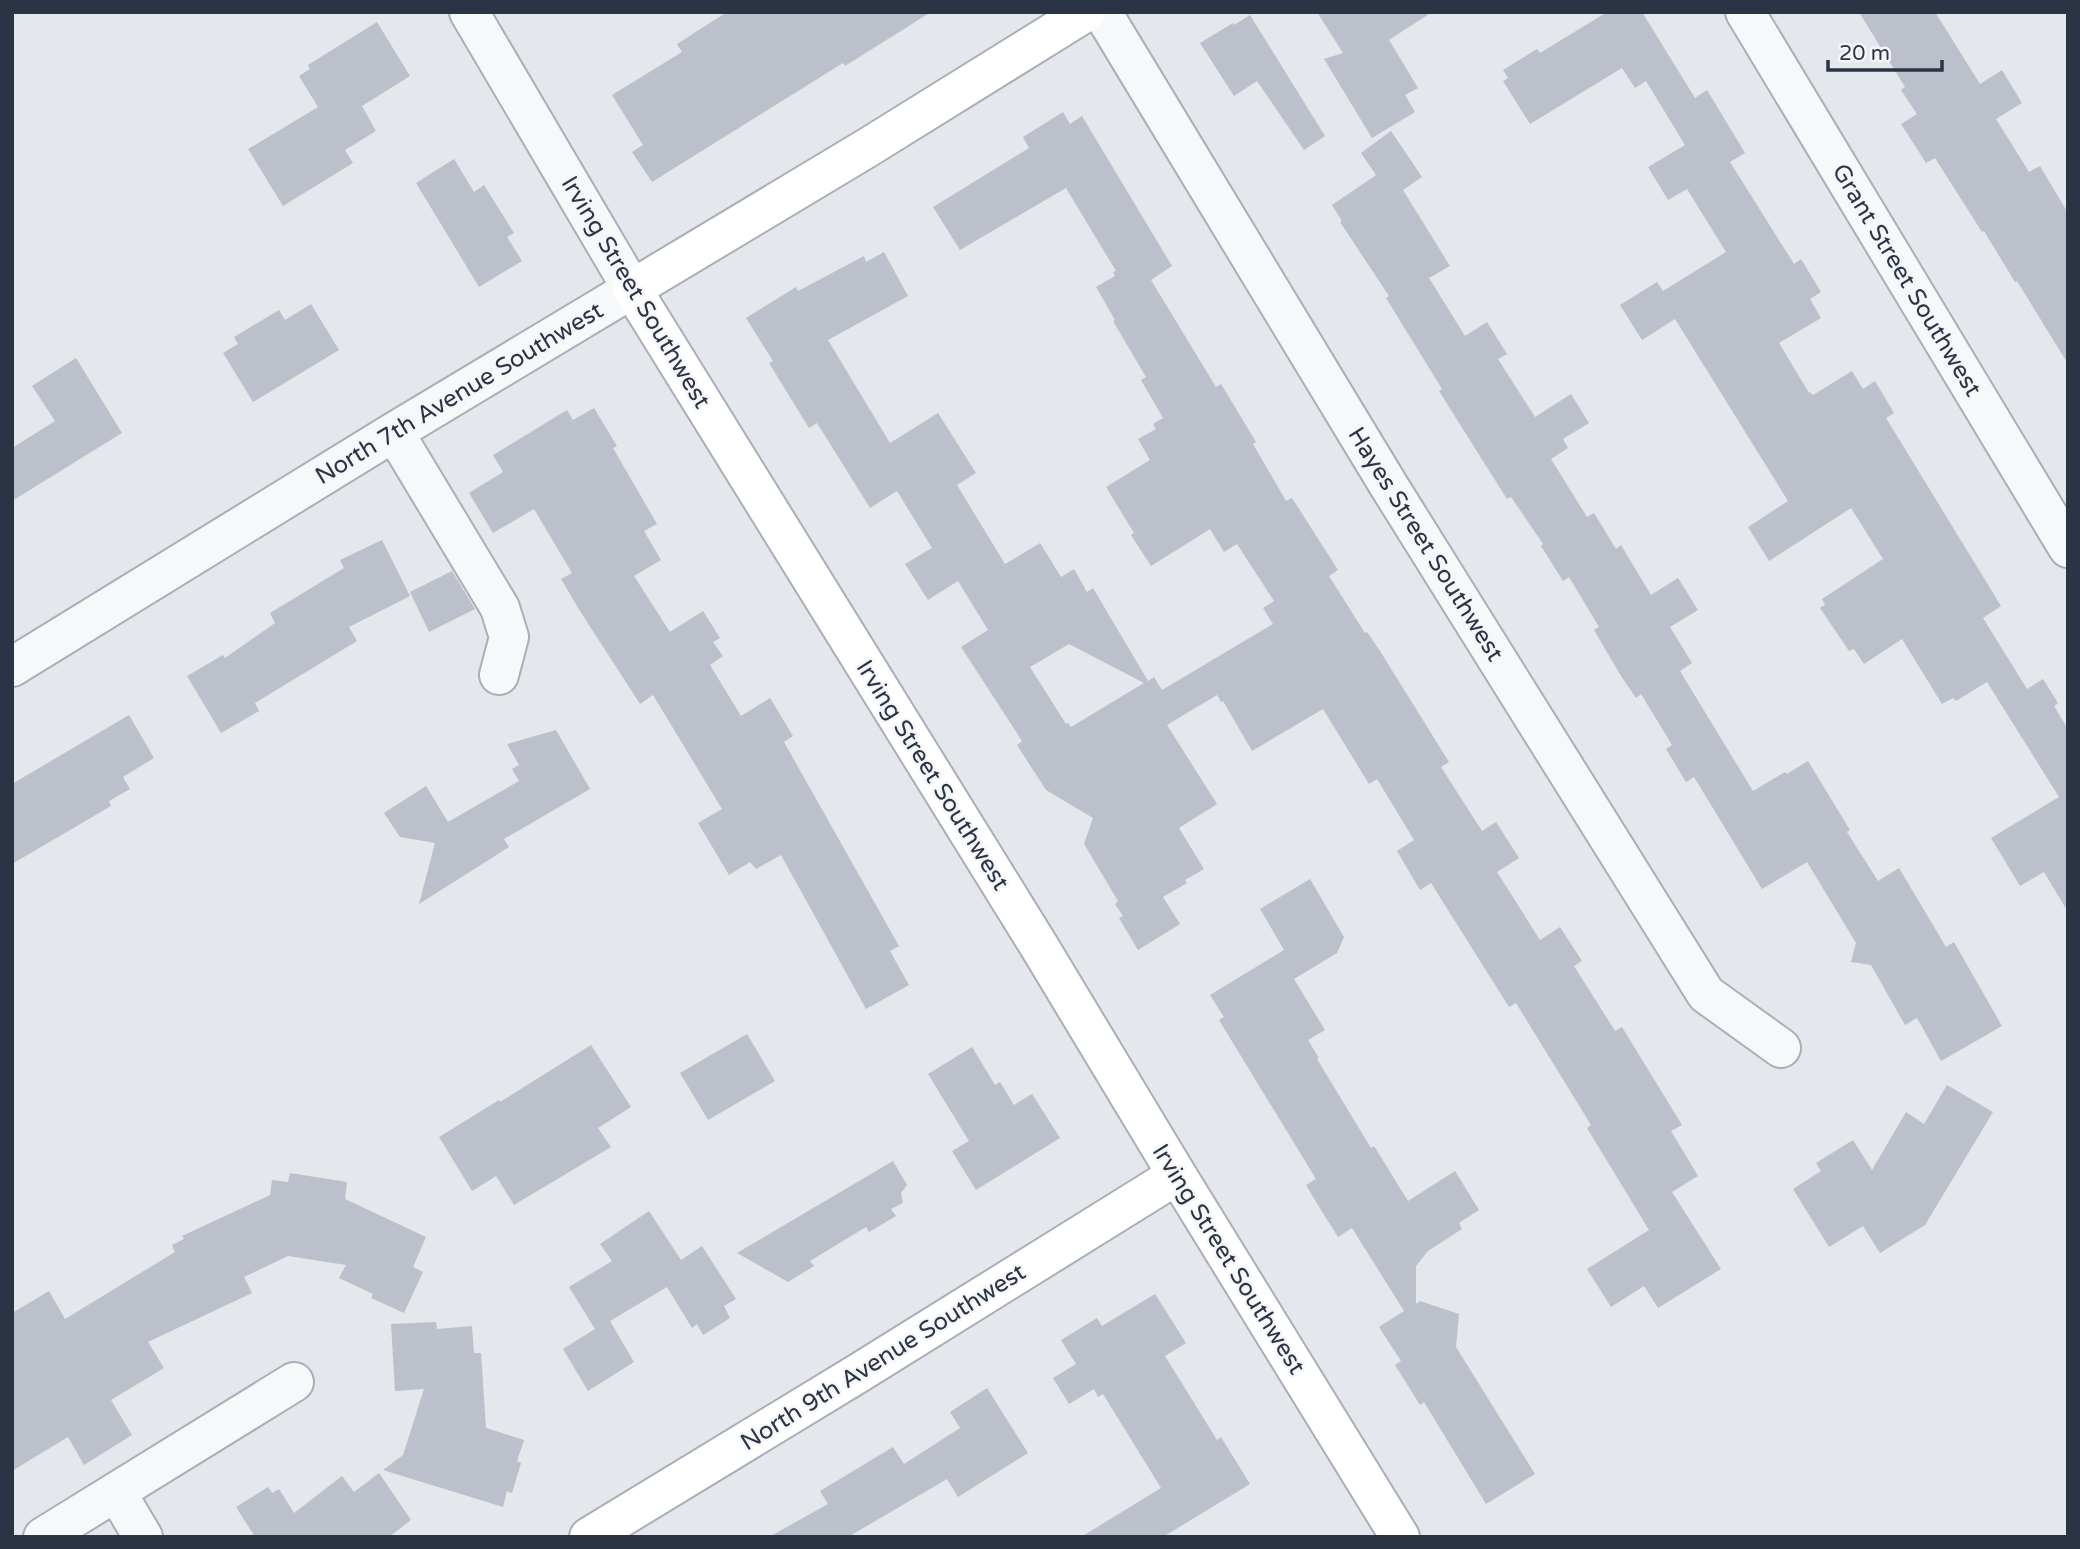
<svg xmlns="http://www.w3.org/2000/svg" width="2080" height="1549" viewBox="0 0 2080 1549" font-family="'Varela Round',sans-serif">
<style>
.building{fill:#bbc0ca;fill-rule:evenodd}
.lines{fill:none;stroke-linecap:round;stroke-linejoin:round}
.street-casing{stroke:#a9aeb7;stroke-width:42}
.secondary-casing{stroke:#a9aeb7;stroke-width:42}
.street{stroke:#f7f8fa;stroke-width:38}
.secondary{stroke:#fff;stroke-width:38}
.labels{text-anchor:middle;stroke-width:5;stroke-linejoin:round;paint-order:stroke}
.street-label{font-size:24px;fill:#2b3445;stroke:#f4f6f9}
</style>
<rect width="100%" height="100%" fill="#e4e7ec"/>
<path class="building" d="M727,12H931L845,66L843,63L652,182L632,152L643,145L612,95L682,52L677,44Z
M1317,12H1432L1389,40L1418,88L1405,95L1415,112L1372,138L1324,59L1343,53Z
M1607,12H1642L1695,98L1707,90L1745,153L1730,162L1794,264L1801,259L1821,292L1810,299L1821,318L1779,343L1809,393L1810,392L1813,395L1852,371L1863,389L1875,381L1894,413L1886,418L2001,606L1983,618L2027,689L2043,679L2058,703L2054,706L2068,729V912L2044,872L2020,886L1991,838L2059,797L1987,682L1956,701L1953,698L1942,704L1902,639L1864,664L1854,649L1849,651L1820,608L1825,605L1822,599L1883,559L1851,508L1769,561L1748,527L1788,501L1675,319L1642,340L1620,305L1657,282L1663,291L1726,252L1687,189L1668,200L1648,167L1685,145L1646,81L1635,88L1622,68L1530,124L1503,81L1508,78L1503,70L1537,49L1540,53Z
M1859,12H1935L1980,84L2002,70L2022,103L1996,119L2029,172L2040,166L2068,213V364L2017,281L2015,282L1984,231L1982,232L1935,158L1926,163L1901,124L1917,114L1901,90L1905,87Z
M1250,15L1325,136L1304,150L1257,81L1234,96L1200,43L1233,23L1234,25Z
M377,22L410,76L362,106L376,131L345,150L353,163L283,206L248,149L318,107L299,76L310,69L308,65Z
M1063,112L1070,124L1082,116L1172,266L1151,280L1216,387L1221,384L1256,442L1253,444L1286,501L1292,498L1338,570L1329,576L1365,633L1367,632L1380,651L1449,762L1441,767L1482,831L1496,822L1519,858L1497,872L1540,940L1560,927L1582,961L1574,966L1615,1031L1622,1027L1682,1125L1671,1131L1698,1176L1672,1192L1721,1269L1658,1308L1644,1286L1611,1307L1587,1269L1649,1230L1587,1128L1591,1125L1516,1003L1509,1007L1431,883L1420,890L1397,851L1414,840L1377,779L1369,784L1323,709L1252,751L1223,701L1221,702L1217,695L1167,725L1217,804L1179,828L1204,869L1185,880L1187,883L1163,897L1180,924L1138,950L1119,918L1123,916L1115,904L1118,901L1084,844L1093,818L1046,790L1017,745L1022,741L961,647L988,630L958,581L928,600L905,564L932,548L897,491L870,508L817,423L809,428L769,363L773,361L746,318L796,287L798,291L864,256L866,262L884,252L908,296L828,340L890,443L938,413L976,473L957,485L1005,564L1040,543L1061,577L1074,569L1087,592L1093,588L1148,681L1154,677L1162,690L1273,624L1263,608L1274,601L1237,544L1224,552L1210,529L1151,566L1131,535L1134,533L1106,487L1150,460L1138,439L1156,429L1153,424L1163,418L1141,380L1146,377L1113,321L1115,320L1096,287L1115,276L1113,272L1116,271L1066,188L960,250L933,207L1029,148L1023,137ZM1069,644L1144,683L1071,727L1068,723L1066,724L1030,667Z
M1391,131L1422,177L1403,190L1450,266L1429,278L1465,336L1487,322L1507,354L1498,359L1535,417L1571,394L1589,423L1563,439L1568,448L1551,459L1587,517L1594,513L1616,549L1621,545L1651,595L1678,578L1698,610L1670,627L1692,663L1680,671L1753,791L1785,772L1787,774L1808,761L1850,830L1847,832L1878,881L1899,868L1946,947L1954,942L2002,1026L1941,1061L1917,1018L1905,1025L1871,965L1851,962L1856,943L1807,862L1762,889L1694,777L1686,782L1666,749L1672,745L1641,694L1636,698L1621,676L1594,630L1599,627L1569,577L1563,581L1541,546L1543,544L1511,497L1507,499L1483,461L1439,391L1442,389L1386,298L1389,296L1340,222L1342,221L1332,205L1376,175L1361,153Z
M454,159L474,192L484,185L514,233L507,237L522,261L479,287L416,183Z
M311,304L339,350L253,402L223,353L238,344L234,337L279,310L285,320Z
M76,358L122,433L12,501V448L55,421L32,386Z
M594,408L617,446L613,448L657,524L644,531L661,560L634,576L670,632L703,611L720,638L713,642L723,656L710,665L741,716L770,698L793,736L784,742L899,946L890,951L909,985L866,1009L781,855L756,869L750,862L729,875L698,823L722,809L653,695L640,704L580,611L561,579L572,573L534,509L493,533L469,493L503,472L493,455L567,410L573,420Z
M382,540L410,596L349,627L357,641L255,703L259,711L221,733L187,676L223,655L225,658L275,623L270,613L344,568L340,560Z
M452,571L475,609L429,632L410,592Z
M129,715L154,758L123,777L130,789L109,801L111,806L12,864V784Z
M556,730L590,789L504,839L509,847L419,904L435,843L400,837L384,813L426,786L448,822L519,781L512,769L519,765L507,744Z
M1310,879L1344,937L1337,953L1294,979L1325,1030L1308,1040L1319,1058L1317,1059L1371,1148L1374,1146L1408,1201L1455,1171L1479,1210L1459,1223L1462,1229L1428,1251L1416,1266V1304L1420,1301L1459,1314L1456,1347L1535,1474L1486,1504L1424,1402L1420,1405L1395,1365L1401,1361L1379,1327L1404,1311L1352,1228L1338,1237L1321,1210L1306,1185L1316,1179L1219,1020L1224,1017L1210,995L1284,950L1260,909Z
M747,1034L775,1081L708,1120L680,1073Z
M591,1045L631,1107L598,1128L611,1147L514,1205L496,1176L472,1191L439,1137L499,1100L500,1102Z
M972,1047L995,1085L1000,1082L1014,1105L1032,1094L1060,1138L976,1190L952,1151L969,1141L928,1074Z
M1947,1085L1993,1112L1925,1225L1880,1253L1863,1226L1829,1247L1793,1189L1821,1171L1816,1163L1853,1140L1872,1170L1906,1112L1924,1124Z
M893,1161L907,1185L901,1193L903,1203L891,1209L896,1216L869,1232L866,1227L810,1261L814,1266L788,1282L737,1253Z
M290,1173L347,1182L345,1199L426,1237L413,1267L423,1272L404,1313L371,1298L373,1294L339,1278L346,1265L288,1256L244,1277L252,1293L148,1342L164,1368L111,1400L132,1435L84,1465L68,1437L12,1471V1313L49,1291L65,1319L175,1252L172,1245L184,1239L182,1236L270,1195L272,1180L288,1182Z
M649,1211L681,1260L702,1246L736,1299L724,1306L730,1318L703,1335L697,1324L692,1328L667,1287L610,1321L634,1362L588,1391L563,1349L595,1329L569,1287L612,1261L600,1244Z
M1155,1294L1186,1343L1165,1356L1217,1440L1221,1437L1250,1484L1163,1537H1081L1161,1488L1103,1394L1098,1397L1094,1389L1069,1404L1053,1378L1076,1364L1061,1340L1097,1318L1102,1326Z
M436,1322L437,1329L472,1326L474,1353H481L486,1428L524,1440L517,1461L521,1463L512,1493L507,1491L503,1507L383,1470L403,1455L424,1389L395,1391L391,1324Z
M987,1388L1028,1453L958,1497L947,1479L848,1537H769L828,1504L820,1491L893,1447L904,1464L960,1428L950,1412Z
M379,1473L411,1520L389,1537H255L236,1507L268,1487L272,1493L279,1489L294,1513L342,1476L354,1492Z"/>
<g class="lines">
<defs>
<path id="street" d="M1102,12L1389,486L1706,994L1781,1048
M1745,12L2068,548
M394,432L500,608L509,637L499,675
M12,667L394,432L632,289L469,12
M117,1493L143,1537
M43,1537L294,1382"/>
<path id="secondary" d="M1086,12L867,148L632,289L1039,946L1177,1175L1400,1537
M589,1537L857,1374L1177,1175"/>
</defs>
<use href="#street" class="street-casing"/>
<use href="#secondary" class="secondary-casing"/>
<use href="#street" class="street"/>
<use href="#secondary" class="secondary"/>
</g>
<g class="labels">
<g class="street-label">
<text transform="translate(1907 280) rotate(59)" y="8">Grant Street Southwest</text>
<text transform="translate(636 292) rotate(59)" y="8">Irving Street Southwest</text>
<text transform="translate(459 393) rotate(-31)" y="8">North 7th Avenue Southwest</text>
<text transform="translate(1426 544) rotate(58)" y="8">Hayes Street Southwest</text>
<text transform="translate(933 775) rotate(58)" y="8">Irving Street Southwest</text>
<text transform="translate(1229 1259) rotate(58)" y="8">Irving Street Southwest</text>
<text transform="translate(883 1357) rotate(-32)" y="8">North 9th Avenue Southwest</text>
</g>
</g>
<rect width="2080" height="1549" fill="none" stroke="#2b3445" stroke-width="28"/>
<path d="M1828 60v10h114v-10" fill="none" stroke="#2b3445" stroke-width="3.5"/>
<text x="1839" y="60" font-size="21" fill="#2b3445" stroke="#f4f6f9" stroke-width="5" paint-order="stroke">20 m</text>
</svg>
